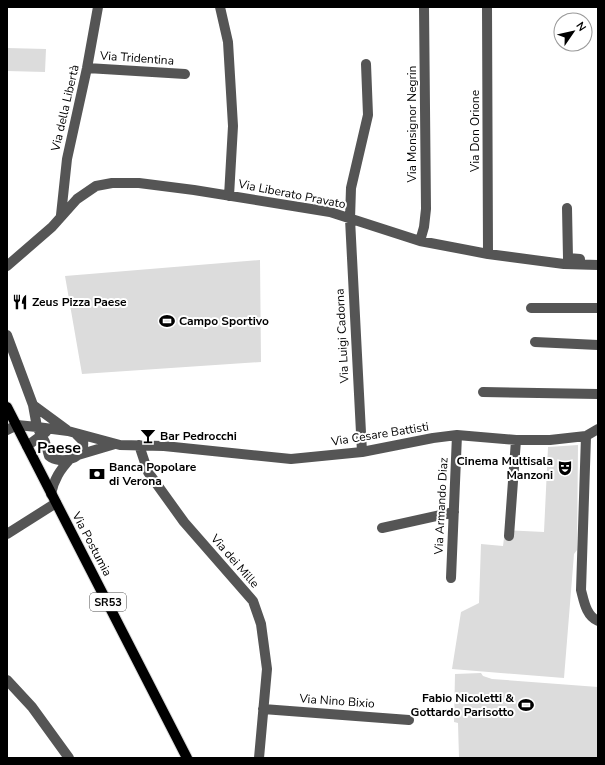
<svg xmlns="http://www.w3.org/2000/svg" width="605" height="765" viewBox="0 0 605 765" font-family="'Nunito Sans',sans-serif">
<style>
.green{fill:#dcdcdc}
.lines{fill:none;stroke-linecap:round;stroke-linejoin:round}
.major-casing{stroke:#dbdbdb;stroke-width:12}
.minor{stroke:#555;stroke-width:10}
.major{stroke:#000;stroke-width:10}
.labels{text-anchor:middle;stroke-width:4;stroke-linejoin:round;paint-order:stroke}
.shield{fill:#fff;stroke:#4c4c4c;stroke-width:1}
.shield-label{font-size:11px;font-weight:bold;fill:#000}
.street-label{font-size:12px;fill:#000;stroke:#fff}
.poi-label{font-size:12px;font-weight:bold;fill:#000;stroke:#fff;text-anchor:start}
.district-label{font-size:16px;font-weight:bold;fill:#000;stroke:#fff}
</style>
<rect width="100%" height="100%" fill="#fff"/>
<path class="green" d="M7,48L46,49L45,72L7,71Z
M260,260L261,362L82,374L65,276Z
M578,445L577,550L574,554L564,678L452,669L461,612L479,603L481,544L503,546L505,530L544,532L548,447Z
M481,673L483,676L492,679L598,687V758H459L458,723L454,722L455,674Z"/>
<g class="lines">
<defs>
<path id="major" d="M7,407L187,758"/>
</defs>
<use href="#major" class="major-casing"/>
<path class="minor" d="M220,7L228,42L233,126L229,196
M487,7L488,254
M87,68L185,74
M567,208L568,258L580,259
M61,215L67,159L87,68L98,7
M420,241L424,227L426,209L424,7
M7,266L52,227L77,199L96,186L112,183H139L194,190L330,212L420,241L488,254L564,264L598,265
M531,308H598
M7,335L33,405L37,427L45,442L49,456C60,465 86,459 83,441L76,434
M535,342L598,345
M483,392L598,394
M33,405L67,430
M7,430L17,425L37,427L68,431L120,445L164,446L291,459L362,452L433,438L457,435L516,440H550L586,436L598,429
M586,436L581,590C584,601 586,616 598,621
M139,445L148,472L184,522L253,601L261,624L267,669L259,758
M27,446L46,432
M362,452L350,219L351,188L368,115L366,64
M78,455L115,444
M51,494C54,479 60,470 70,459
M382,528L454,512
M7,534L56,503
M509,536L516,440
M451,578L457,435
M7,680L32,707L69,758
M263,709L409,720"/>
<use href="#major" class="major"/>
</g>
<defs>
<symbol id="restaurant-bare" viewBox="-9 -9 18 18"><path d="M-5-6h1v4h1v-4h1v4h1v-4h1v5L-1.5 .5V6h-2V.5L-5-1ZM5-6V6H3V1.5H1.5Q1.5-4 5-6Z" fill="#000" stroke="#fff" stroke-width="2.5" paint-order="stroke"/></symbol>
<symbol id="stadium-bare" viewBox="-9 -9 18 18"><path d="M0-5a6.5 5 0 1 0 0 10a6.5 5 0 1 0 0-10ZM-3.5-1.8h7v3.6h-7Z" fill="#000" stroke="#fff" stroke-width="2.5" paint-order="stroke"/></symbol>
<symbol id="bar-bare" viewBox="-9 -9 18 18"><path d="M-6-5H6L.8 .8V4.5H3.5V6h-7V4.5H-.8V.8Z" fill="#000" stroke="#fff" stroke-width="2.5" paint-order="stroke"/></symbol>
<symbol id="theatre-bare" viewBox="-9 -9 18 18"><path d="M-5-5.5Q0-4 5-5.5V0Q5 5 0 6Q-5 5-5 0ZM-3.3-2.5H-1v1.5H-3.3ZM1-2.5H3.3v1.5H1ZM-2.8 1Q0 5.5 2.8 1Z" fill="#000" stroke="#fff" stroke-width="2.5" paint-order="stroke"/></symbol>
<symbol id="bank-bare" viewBox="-9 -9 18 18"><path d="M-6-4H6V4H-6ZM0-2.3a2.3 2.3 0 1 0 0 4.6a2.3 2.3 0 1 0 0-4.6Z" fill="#000" stroke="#fff" stroke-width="2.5" paint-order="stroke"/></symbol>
</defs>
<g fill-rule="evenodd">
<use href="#restaurant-bare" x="9" y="291" width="22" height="22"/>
<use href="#stadium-bare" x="156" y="310" width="22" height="22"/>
<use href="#bar-bare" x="137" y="425" width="22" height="22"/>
<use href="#theatre-bare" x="554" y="457" width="22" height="22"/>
<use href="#bank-bare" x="86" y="463" width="22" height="22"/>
<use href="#stadium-bare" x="515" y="694" width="22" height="22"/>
</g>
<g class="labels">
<rect class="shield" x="90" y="593" width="36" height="18" rx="3"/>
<g class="shield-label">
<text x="108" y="606">SR53</text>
</g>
<g class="street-label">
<text transform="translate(137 58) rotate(4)" y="4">Via Tridentina</text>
<text transform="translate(65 108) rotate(-77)" y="4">Via della Libertà</text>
<text transform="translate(412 124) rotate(-90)" y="4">Via Monsignor Negrin</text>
<text transform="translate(475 131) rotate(-90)" y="4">Via Don Orione</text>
<text transform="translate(292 194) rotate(11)" y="4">Via Liberato Pravato</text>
<text transform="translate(342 336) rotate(-93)" y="4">Via Luigi Cadorna</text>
<text transform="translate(380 434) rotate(-9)" y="4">Via Cesare Battisti</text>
<text transform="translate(441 506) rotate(-87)" y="4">Via Armando Diaz</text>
<text transform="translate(92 544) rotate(62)" y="4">Via Postumia</text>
<text transform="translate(235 561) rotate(49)" y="4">Via dei Mille</text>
<text transform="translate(337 701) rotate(4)" y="4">Via Nino Bixio</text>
</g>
<g class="poi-label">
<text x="32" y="306">Zeus Pizza Paese</text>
<text x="179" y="325">Campo Sportivo</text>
<text x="160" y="440">Bar Pedrocchi</text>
<text x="553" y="465" text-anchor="end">Cinema Multisala<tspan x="553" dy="14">Manzoni</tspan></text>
<text x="109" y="471">Banca Popolare<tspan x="109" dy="14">di Verona</tspan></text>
<text x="514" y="702" text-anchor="end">Fabio Nicoletti &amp;<tspan x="514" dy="14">Gottardo Parisotto</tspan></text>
</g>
<g class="district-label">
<text x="59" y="453">Paese</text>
</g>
</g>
<rect width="605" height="765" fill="none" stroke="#000000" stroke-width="16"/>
<g transform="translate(573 32) rotate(56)"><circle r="19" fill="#ffffff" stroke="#999999"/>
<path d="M0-3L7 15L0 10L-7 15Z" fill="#000000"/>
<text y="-6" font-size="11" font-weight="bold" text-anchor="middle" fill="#000000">N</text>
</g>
</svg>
